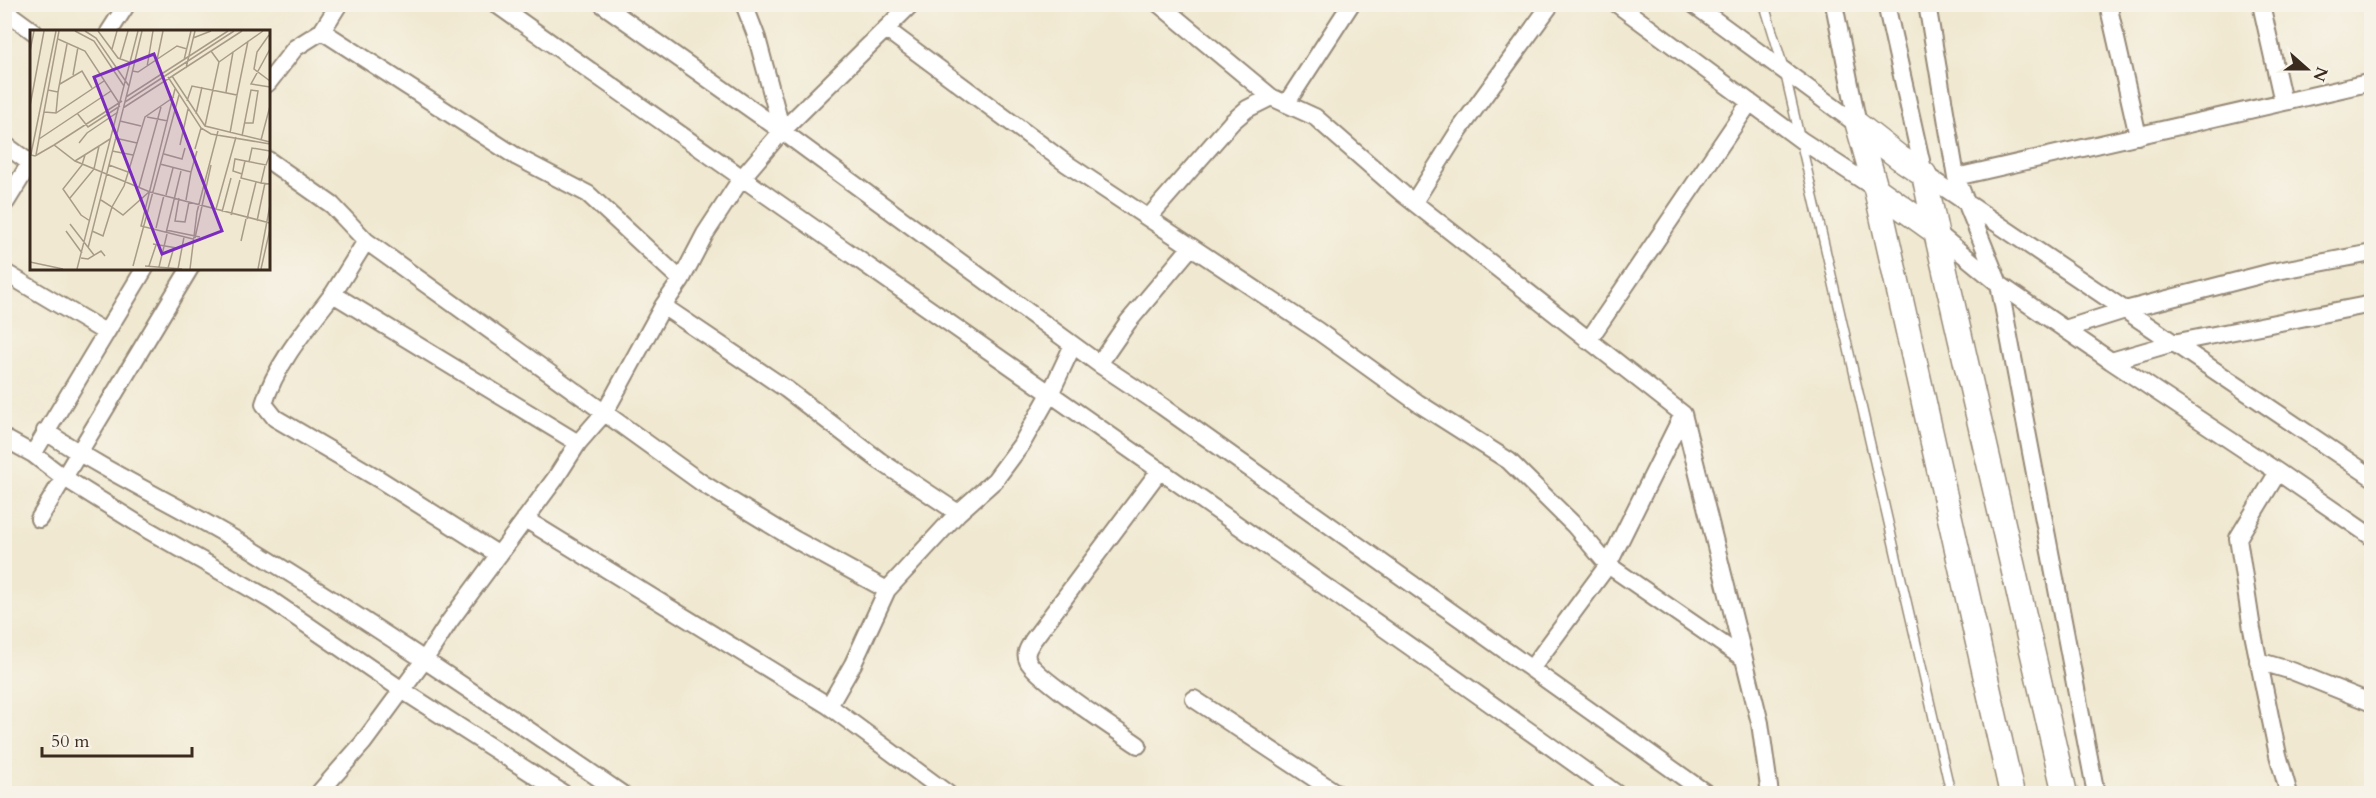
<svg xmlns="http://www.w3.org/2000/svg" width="2376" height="798" viewBox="0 0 2376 798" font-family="Cardo,serif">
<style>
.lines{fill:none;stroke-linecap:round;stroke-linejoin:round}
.lane-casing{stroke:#968977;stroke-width:11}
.street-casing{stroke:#968977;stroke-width:20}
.secondary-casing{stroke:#968977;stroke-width:27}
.lane{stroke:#fff;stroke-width:8}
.street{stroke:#fff;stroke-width:16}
.secondary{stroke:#fff;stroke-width:24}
.inset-road{fill:none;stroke:#a89c89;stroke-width:1.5}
.view{fill:#7b2cbf;fill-opacity:0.15;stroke:#7b2cbf;stroke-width:3}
.inset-edge{fill:none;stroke:#3b2a1e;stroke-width:3}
</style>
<rect width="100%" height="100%" fill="#f7f3e8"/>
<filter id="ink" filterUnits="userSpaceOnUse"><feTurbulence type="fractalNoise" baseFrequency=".0167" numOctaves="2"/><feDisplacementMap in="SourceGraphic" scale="12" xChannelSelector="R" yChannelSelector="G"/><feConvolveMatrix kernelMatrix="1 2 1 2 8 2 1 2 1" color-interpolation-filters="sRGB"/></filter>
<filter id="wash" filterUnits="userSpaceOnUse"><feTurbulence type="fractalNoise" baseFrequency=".008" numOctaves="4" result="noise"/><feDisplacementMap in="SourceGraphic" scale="24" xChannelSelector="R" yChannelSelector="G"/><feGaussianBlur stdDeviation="1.35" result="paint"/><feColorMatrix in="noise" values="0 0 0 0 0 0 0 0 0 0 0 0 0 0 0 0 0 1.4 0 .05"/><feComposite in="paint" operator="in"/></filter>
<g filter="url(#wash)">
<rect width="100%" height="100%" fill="#f0e8d0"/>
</g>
<g filter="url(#ink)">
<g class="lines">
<defs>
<path id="lane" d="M1764,4L1784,69L1951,794"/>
<path id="street" d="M496,4C868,269 1246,527 1617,794
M602,4L782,131L1099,364L1162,406L1707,794
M744,4L757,38L782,131
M1159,4L1271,97L1315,117L1403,194L1683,414L1760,723L1770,794
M1617,4L1801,140L1876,189
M1693,4L1858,125
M1834,4L1858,125
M1886,4L1924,174L2372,477
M1927,4L1956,177L1999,284L2096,794
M2108,4L2138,136
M2261,4L2283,102
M4,10L34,32
M887,30L1067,164L1318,331L1418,403L1509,461L1574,525L1608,565L1743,658
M322,31L517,157L588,194L681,280
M109,32L127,4
M268,83L295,48L322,31L339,4
M1286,104L1351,4
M4,144L30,163
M268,160L332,205L366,241L702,483L794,539L887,590
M1956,177L2372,82
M6,202L32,160
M1414,202L1460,129L1551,4
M1149,217L1232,122L1247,109L1271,97
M1936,232L1999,284L2111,361L2173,343L2372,304
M4,272L105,332
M333,294L366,241
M663,306L786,389L880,461L958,513
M2065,329L2125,310L2272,272L2372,253
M1588,341L1750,102
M2111,361L2278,472L2372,537
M1099,364L1128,322L1191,247
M45,431C109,474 180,506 246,546C374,624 498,709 622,794
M4,438L33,454L145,268
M33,454L63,477L148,530L271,600L402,690L564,794
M2278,472L2238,538L2252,629L2278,755L2289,794
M39,519L190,268
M525,519L829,706L853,664L887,590L958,513L995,480L1021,445L1050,394L1073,345
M499,555L379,479L275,418L264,404C275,365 308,326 333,294L578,443
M2258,661L2292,671L2372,703
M1531,669L1608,565L1683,414
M1194,699L1338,794
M829,706L948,794
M1138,745C1119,732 1035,677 1028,661C1024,653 1029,647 1033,640L1160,470
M318,794L363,743L425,659L449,622L555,479L578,443L605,412L663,306L681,280L705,234L741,179L782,131L911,4"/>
<path id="secondary" d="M1858,125L1900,158L1924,174L1936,232L2065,794
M1858,125L1876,189L2012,794
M1876,189L1936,232"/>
</defs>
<use href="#lane" class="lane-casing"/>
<use href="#street" class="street-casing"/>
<use href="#secondary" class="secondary-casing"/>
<use href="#lane" class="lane"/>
<use href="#street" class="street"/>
<use href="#secondary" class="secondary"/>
</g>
</g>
<g transform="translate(30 30)">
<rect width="240" height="240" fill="#f0e8d0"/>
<path class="inset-road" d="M45,1L64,11L94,56M55,1L66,8L99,56L58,218M68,1L88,28L99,32M239,5L227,22L224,39L240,51M163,8L181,1M28,9L55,21L89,73M82,19L87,1M240,19L221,54L240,57M0,21L4,1M90,29L98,1M127,30L133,1M154,30L161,1M189,32L233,1M117,37L123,1M156,38L165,1M102,41L108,42L147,16L157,19M43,45L48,17M142,46L175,96L240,112M138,47L171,98L181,104L240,114M30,54L52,41L62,58M99,56L112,1M145,59L111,196L163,209M18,60L28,62L26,83M28,62L37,14M196,62L203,22M96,67L198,1M157,71L162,56L207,65L218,11M95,72L204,1M0,76L14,1M93,78L212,1M14,82L26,83L74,51M47,83L58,97L90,76M166,84L172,57M117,87L138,91M90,91L111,96M175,96L189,32L181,21M200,103L207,65M212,106L221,60L228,61L223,93H214M85,108L107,113M9,109L81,61M231,110L240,76M49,113L57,103L88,82M24,115L92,71M150,115L158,79M165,119L171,98M82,121L103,125M134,124L152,129L155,118M6,125L29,1M55,125L52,135L33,159L51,185L60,191M5,126L24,115L45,131L120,162L240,193M5,126L1,125L2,119L26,1M45,131L69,116M215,131L211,148L231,153M219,132L222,118L240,121M130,134L161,142L156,170M79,135L98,142M235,136L231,153L240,154M161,142L167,121M212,144L203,141L205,129L236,135L240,124M109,157L131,77M119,162L93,185L82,177L94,156L115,87L144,67M136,165L143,138M40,168L64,139L69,116L80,109M149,168L145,191L155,192L159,172M186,179L206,107M192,182L201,148M201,185L210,150M217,189L226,152M227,191L235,153M40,194L64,225M126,198L134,165M136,200L170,207M36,201L52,223M62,201L73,206L82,177L71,170M136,203L151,141M165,208L181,135M211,211L216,189M123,214L147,218M51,228L58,229L71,221L75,226M0,232L33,239M103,236L149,65M115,236L152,239M119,236L126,215M129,237L137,204M138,238L144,217M47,239L108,1M148,239L154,207M160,239L167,182L188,101M228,239L240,175M231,239L240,199"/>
<path class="view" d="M124,24L192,201L132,224L64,47Z"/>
<rect width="240" height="240" class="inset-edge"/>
</g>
<rect width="2376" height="798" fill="none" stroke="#f7f3e8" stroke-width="24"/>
<g transform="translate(2307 69) rotate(111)" stroke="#f7f3e8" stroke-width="4.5" paint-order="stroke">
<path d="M0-4.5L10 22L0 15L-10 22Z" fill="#3b2a1e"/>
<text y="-9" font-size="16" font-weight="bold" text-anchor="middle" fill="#3b2a1e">N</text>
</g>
<path d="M42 747v9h150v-9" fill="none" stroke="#3b2a1e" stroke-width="3"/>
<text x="51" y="747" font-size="18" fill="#3b2a1e" stroke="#f7f3e8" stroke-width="4.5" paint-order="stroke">50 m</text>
</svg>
